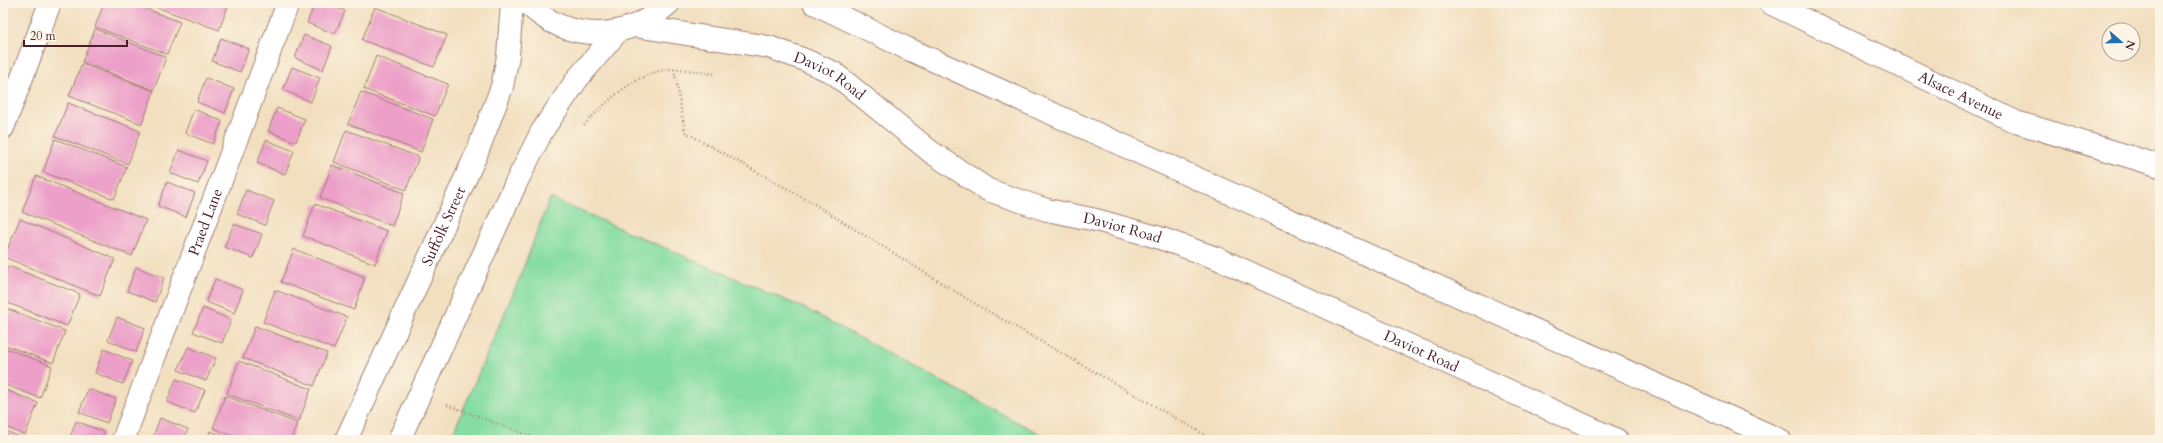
<svg xmlns="http://www.w3.org/2000/svg" width="2163" height="443" viewBox="0 0 2163 443" font-family="Cardo,serif">
<style>
.green{fill:#85dda3;stroke:#687e67}
.building{fill:#ec9fc8}
.lines{fill:none;stroke-linecap:round;stroke-linejoin:round}
.minor-casing{stroke:#9e7f75;stroke-width:24}
.tertiary-casing{stroke:#9e7f75;stroke-width:24}
.path{stroke:#9e7f75;stroke-width:2.5;stroke-dasharray:1 3;stroke-linecap:butt}
.minor{stroke:#fff;stroke-width:22}
.tertiary{stroke:#fff;stroke-width:22}
.labels{text-anchor:middle;stroke-width:3;stroke-linejoin:round;paint-order:stroke}
.street-label{font-size:15px;fill:#4a1f2b;stroke:#fcf5e5}
</style>
<rect width="100%" height="100%" fill="#fcf5e5"/>
<filter id="ink" filterUnits="userSpaceOnUse"><feTurbulence type="fractalNoise" baseFrequency=".025" numOctaves="2"/><feDisplacementMap in="SourceGraphic" scale="8" xChannelSelector="R" yChannelSelector="G"/><feConvolveMatrix kernelMatrix="1 2 1 2 8 2 1 2 1" color-interpolation-filters="sRGB"/></filter>
<filter id="wash" filterUnits="userSpaceOnUse"><feTurbulence type="fractalNoise" baseFrequency=".012" numOctaves="4" result="noise"/><feDisplacementMap in="SourceGraphic" scale="16" xChannelSelector="R" yChannelSelector="G"/><feGaussianBlur stdDeviation="0.9" result="paint"/><feColorMatrix in="noise" values="0 0 0 0 0 0 0 0 0 0 0 0 0 0 0 0 0 1.4 0 .05"/><feComposite in="paint" operator="in"/></filter>
<g filter="url(#wash)">
<rect width="100%" height="100%" fill="#f2dfbf"/>
<path class="green" d="M550,198L806,309L1051,440H450L520,277Z"/>
<g id="blocks">
<path class="building" d="M104,3H131L180,22L167,54L95,27Z
M145,3H229L219,30Z
M315,3H325L345,11L335,34L307,23Z
M375,7L447,35L434,67L362,40Z
M95,29L166,57L154,90L82,62Z
M304,35L332,46L323,70L295,58Z
M221,38L249,49L240,72L212,61Z
M376,56L448,84L435,116L364,89Z
M82,64L154,91L142,124L69,96Z
M292,67L320,78L311,102L283,90Z
M206,78L234,89L225,113L197,102Z
M361,92L433,119L421,152L348,124Z
M68,103L140,131L128,164L55,136Z
M277,108L305,119L296,142L268,131Z
M194,109L222,121L213,144L185,133Z
M346,130L419,157L406,190L334,162Z
M55,139L127,167L114,199L43,172Z
M266,140L294,151L285,174L257,163Z
M179,150L207,161L198,184L170,173Z
M332,165L404,193L392,226L320,198Z
M36,176L146,220L132,256L22,212Z
M167,182L195,193L186,217L158,206Z
M246,190L274,201L265,225L237,214Z
M315,204L387,231L375,264L303,236Z
M20,219L115,259L100,296L4,257Z
M234,224L262,234L253,258L224,247Z
M294,249L365,277L354,310L281,282Z
M8,266L80,294L67,326L3,301V278Z
M136,267L164,278L155,302L127,291Z
M215,279L243,290L234,313L206,302Z
M275,290L347,317L334,349L263,322Z
M3,307L65,331L53,363L3,344Z
M203,308L231,320L222,343L193,332Z
M117,317L145,328L136,352L108,340Z
M255,326L327,353L314,386L243,358Z
M3,347L52,366L40,398L3,384Z
M188,347L216,358L206,381L178,370Z
M104,349L132,361L123,384L95,373Z
M239,361L311,389L299,421L227,394Z
M176,379L205,390L195,413L167,402Z
M3,389L38,403L25,435L3,426Z
M88,389L116,399L107,423L79,412Z
M225,396L297,423L291,440H243L213,428Z
M160,418L188,429L184,440H152Z
M76,421L104,432L101,440H69Z
M3,430L25,439L24,440H3Z
M210,431L234,440H207Z"/>
</g>
</g>
<g filter="url(#ink)">
<use href="#blocks" fill-opacity="0" stroke="#9e7f75" stroke-width="1"/>
<g class="lines">
<defs>
<g id="minor">
<path id="s1" d="M1770,3L2016,122L2160,166"/>
<path d="M3,128L50,3"/>
<path id="s2" d="M123,440L288,3"/>
</g>
<g id="tertiary">
<path d="M527,3C568,44 627,42 669,3"/>
<path d="M814,3L906,48L1780,440"/>
<path id="s3" d="M635,26L769,47L805,60L834,73L931,152L988,190L1047,210L1096,220L1157,237L1219,259L1617,440"/>
<path id="s4" d="M346,440L476,155L502,87L508,56L512,3"/>
<path d="M399,440L516,183L542,131L578,78L618,31"/>
</g>
</defs>
<use href="#minor" class="minor-casing"/>
<use href="#tertiary" class="tertiary-casing"/>
<path class="path" d="M674,69L685,132L811,202L977,305L1214,440
M584,125C607,101 638,70 674,69C687,69 701,72 714,74
M447,405L541,440"/>
<use href="#minor" class="minor"/>
<use href="#tertiary" class="tertiary"/>
</g>
</g>
<g class="labels">
<g class="street-label">
<text dy="5" stroke="none"><textPath href="#s3" startOffset="203">Daviot Road</textPath></text>
<text dy="5" stroke="none"><textPath href="#s1" startOffset="212">Alsace Avenue</textPath></text>
<text dy="5" stroke="none"><textPath href="#s2" startOffset="233">Praed Lane</textPath></text>
<text dy="5" stroke="none"><textPath href="#s4" startOffset="235">Suffolk Street</textPath></text>
<text dy="5" stroke="none"><textPath href="#s3" startOffset="539">Daviot Road</textPath></text>
<text dy="5" stroke="none"><textPath href="#s3" startOffset="863">Daviot Road</textPath></text>
</g>
</g>
<rect width="2163" height="443" fill="none" stroke="#fcf5e5" stroke-width="16"/>
<g transform="translate(2121 42) rotate(110)"><circle r="19" fill="#fcf5e5" stroke="#b59f9b"/>
<path d="M0-3L7 15L0 10L-7 15Z" fill="#1f6fb2"/>
<text y="-6" font-size="11" font-weight="bold" text-anchor="middle" fill="#4a1f2b">N</text>
</g>
<path d="M24 40v6h103v-6" fill="none" stroke="#4a1f2b" stroke-width="2"/>
<text x="30" y="40" font-size="12" fill="#4a1f2b" stroke="#fcf5e5" stroke-width="3" paint-order="stroke">20 m</text>
</svg>
